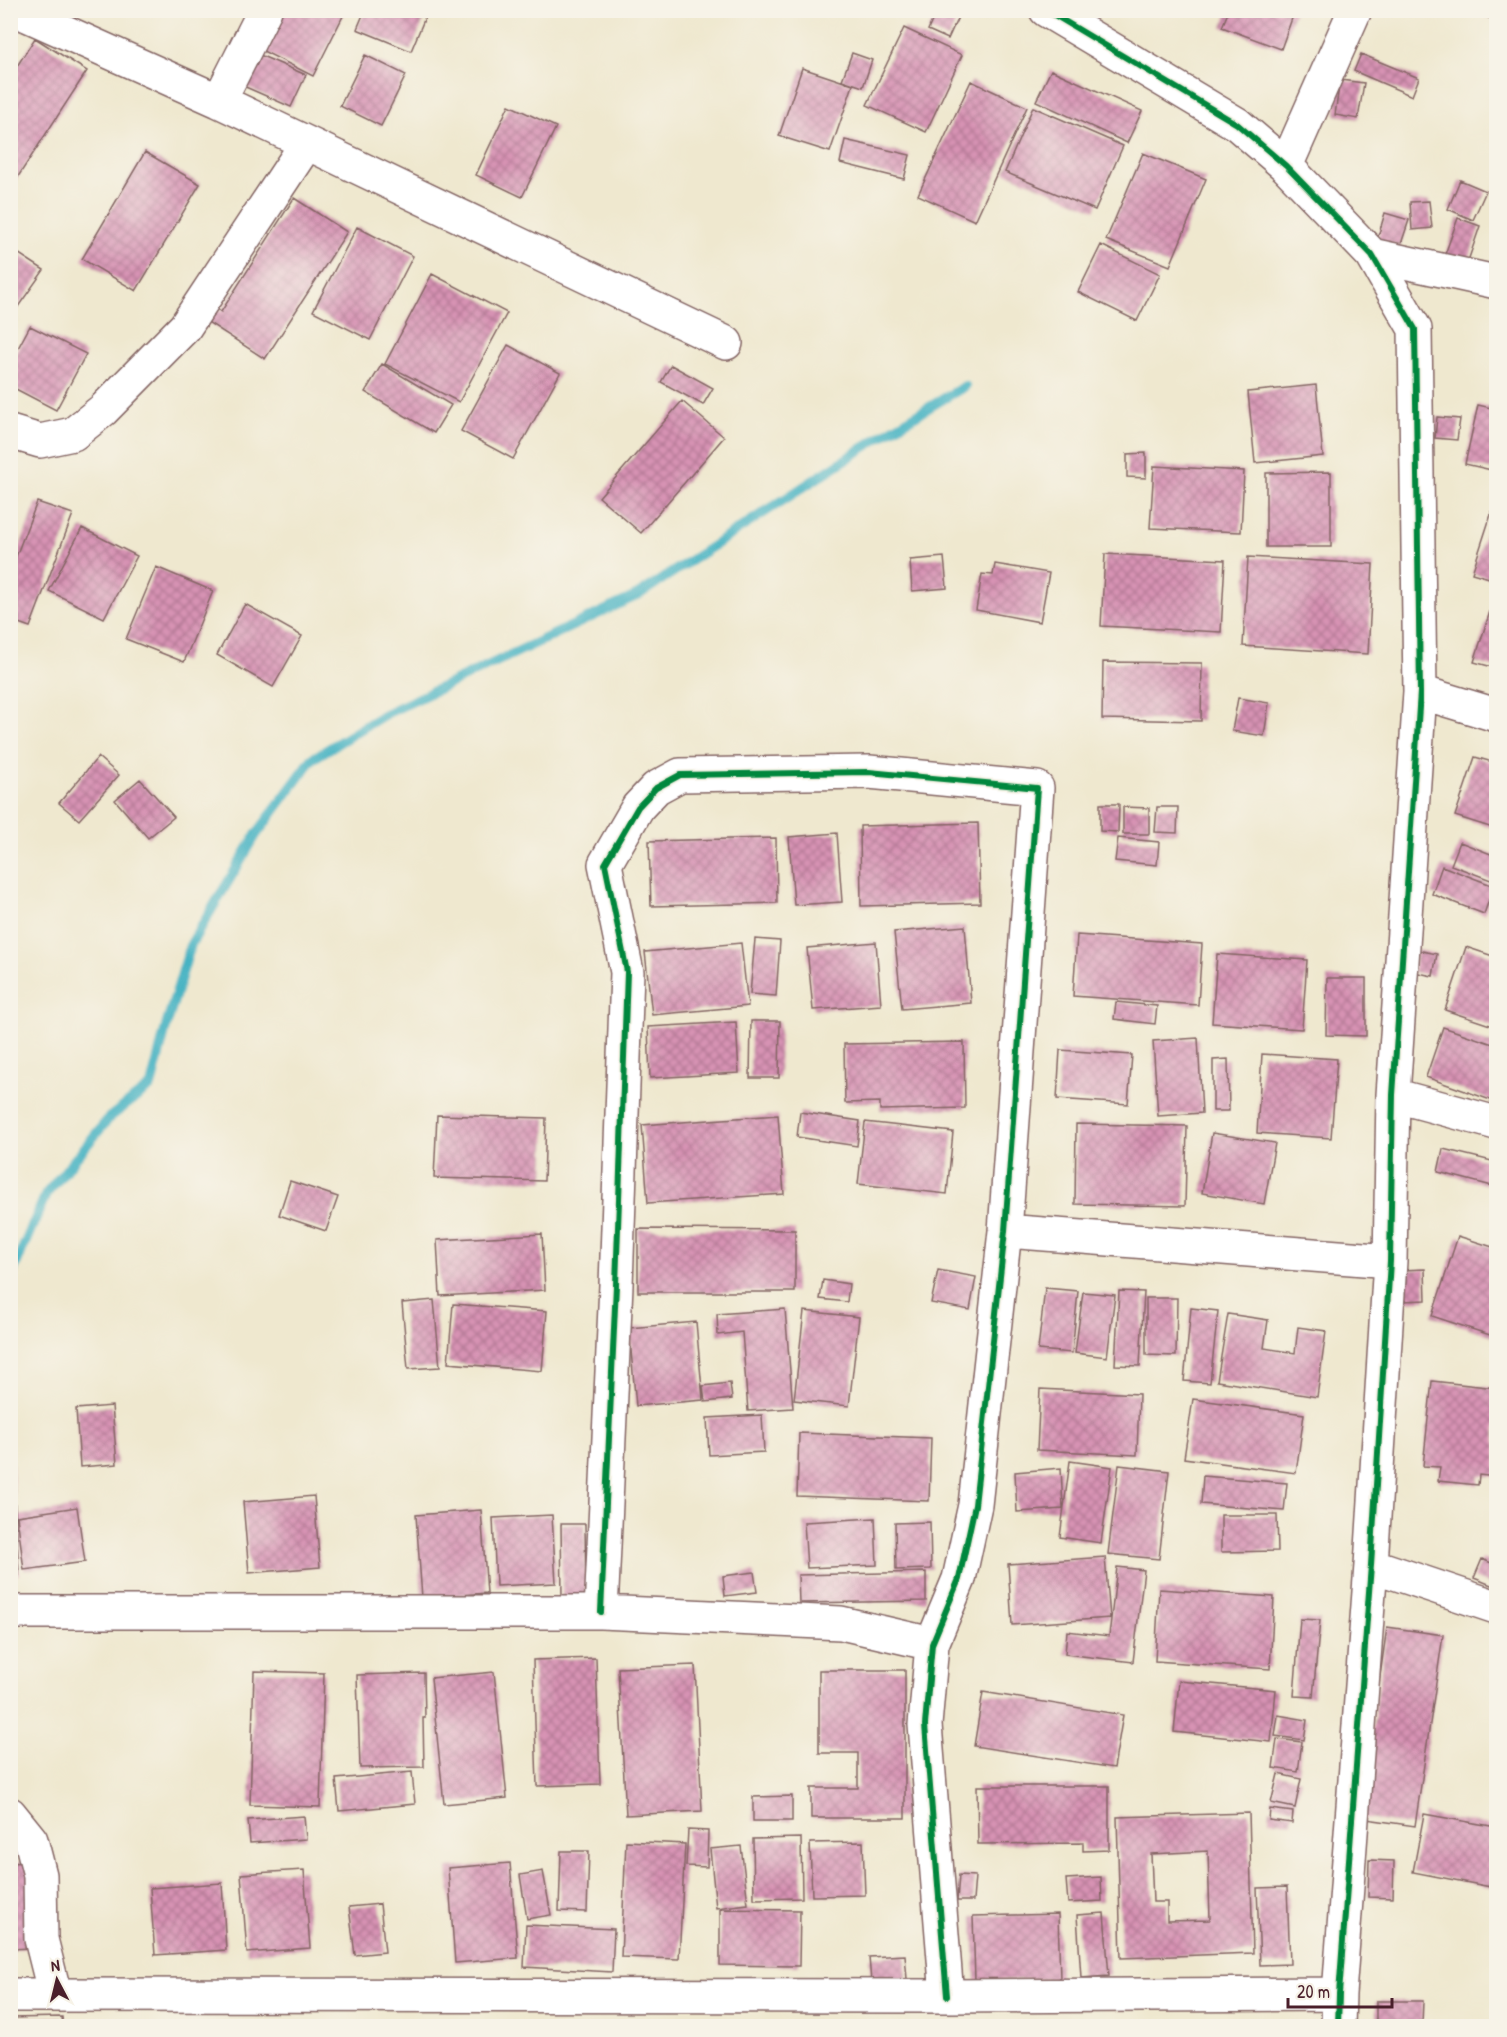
<svg xmlns="http://www.w3.org/2000/svg" width="1507" height="2037" viewBox="0 0 1507 2037" font-family="'Patrick Hand',sans-serif">
<style>
.lines{fill:none;stroke-linecap:round;stroke-linejoin:round}
.stream{stroke:#46b3c3;stroke-width:10}
.building{fill:url(#building-cross-hatch);fill-rule:evenodd}
.minor-casing{stroke:#846564;stroke-width:36}
.minor{stroke:#fff;stroke-width:33}
.cycleway-casing{stroke:#f7f3e8;stroke-width:10}
.cycleway{stroke:#00873e;stroke-width:6}
</style>
<defs>
<pattern id="building-cross-hatch" width="8" height="8" patternUnits="userSpaceOnUse" patternTransform="scale(1.5)"><rect width="8" height="8" fill="#d793b4"/><path d="M0 0l8 8M0 8l8-8" fill="none" stroke="#b07793"/></pattern>
</defs>
<rect width="100%" height="100%" fill="#f7f3e8"/>
<filter id="ink" filterUnits="userSpaceOnUse"><feTurbulence type="fractalNoise" baseFrequency=".0167" numOctaves="2"/><feDisplacementMap in="SourceGraphic" scale="12" xChannelSelector="R" yChannelSelector="G"/><feConvolveMatrix kernelMatrix="1 2 1 2 8 2 1 2 1" color-interpolation-filters="sRGB"/></filter>
<filter id="wash" filterUnits="userSpaceOnUse"><feTurbulence type="fractalNoise" baseFrequency=".008" numOctaves="4" result="noise"/><feDisplacementMap in="SourceGraphic" scale="24" xChannelSelector="R" yChannelSelector="G"/><feGaussianBlur stdDeviation="1.35" result="paint"/><feColorMatrix in="noise" values="0 0 0 0 0 0 0 0 0 0 0 0 0 0 0 0 0 1.4 0 .05"/><feComposite in="paint" operator="in"/></filter>
<g filter="url(#wash)">
<rect width="100%" height="100%" fill="#efe8cf"/>
<g class="lines">
<path class="stream" d="M10,1278L46,1194L110,1117L151,1086L167,1023L191,944L256,835L312,759L385,714L638,595L886,433L965,386"/>
</g>
<g id="blocks">
<path class="building" d="M282,10H346L313,76L261,50Z
M365,10H428L411,51L357,29Z
M937,10H943L958,17L948,39L928,30Z
M1229,10H1295L1281,49L1222,27Z
M1466,10H1496V15L1495,20Z
M904,28L962,55L926,132L867,105Z
M35,38L87,71L10,189V77Z
M255,53L306,75L291,107L241,85Z
M852,53L872,60L863,87L842,80Z
M1361,54L1419,78L1412,96L1354,71Z
M365,55L406,75L381,126L340,106Z
M802,68L853,85L830,152L779,136Z
M1051,70L1142,111L1127,143L1036,101Z
M1340,80L1364,83L1358,119L1335,115Z
M971,81L1027,107L975,221L918,195Z
M509,105L556,127L522,197L476,175Z
M1033,107L1123,146L1095,210L1005,172Z
M845,140L910,155L904,179L840,163Z
M145,152L200,184L136,291L82,259Z
M1143,153L1206,179L1170,266L1106,240Z
M1460,180L1486,191L1473,220L1448,209Z
M294,198L347,232L265,359L200,317L209,304L221,312Z
M1429,201L1432,228L1412,230L1410,202Z
M1385,213L1409,220L1400,247L1377,240Z
M1458,218L1480,226L1466,267L1443,260Z
M357,227L413,256L370,340L313,311Z
M1101,245L1160,274L1137,321L1078,292Z
M10,248L44,270L10,318Z
M432,274L507,313L459,402L385,364Z
M30,326L86,354L56,410L10,386V363Z
M508,345L560,373L513,459L461,431Z
M382,364L451,405L434,433L365,392Z
M671,365L713,388L703,405L661,382Z
M1316,385L1323,456L1255,463L1248,392Z
M682,401L724,437L641,533L599,497Z
M1478,405L1496,409V471L1465,464Z
M1437,417L1460,419L1457,440L1435,438Z
M1146,453V478L1127,477V454Z
M1154,466L1244,471L1241,532L1150,528Z
M1331,472V547H1266V473Z
M1496,499V580L1472,573Z
M37,502L73,514L30,627L10,620V572Z
M82,528L137,556L104,618L49,591Z
M1105,554L1225,560L1221,632L1101,626Z
M944,557L947,588L912,591L910,560Z
M1248,557L1373,564L1368,654L1243,646Z
M995,564L1049,573L1040,622L976,610L982,574L993,575Z
M156,567L213,591L184,662L126,639Z
M1493,602L1496,603V668L1474,662Z
M245,604L302,636L273,687L217,655Z
M1103,662L1202,663L1201,721L1102,719Z
M1238,698L1269,703L1264,736L1232,731Z
M98,757L119,775L79,820L59,803Z
M1475,757L1496,763V829L1455,816Z
M140,779L174,817L148,838L115,800Z
M1100,804H1119L1118,832L1100,831Z
M1123,807L1149,808V834H1123Z
M1157,807H1178L1177,833L1155,832Z
M978,823L980,903L861,906L860,826Z
M837,833L842,902L794,905L789,837Z
M776,838L777,903L651,906L649,841Z
M1118,838L1159,842L1157,865L1115,861Z
M1460,842L1496,856V882L1451,865Z
M1442,866L1494,886L1484,914L1432,894Z
M965,926L971,1003L902,1009L894,932Z
M1077,935L1202,944L1198,1005L1073,996Z
M755,939L780,941L776,996L750,994Z
M876,942L881,1005L813,1010L807,948Z
M741,943L748,1006L652,1015L645,952Z
M1466,947L1496,957V1027L1445,1010Z
M1417,950L1437,954L1433,976L1413,972Z
M1217,954L1307,960L1302,1029L1212,1023Z
M1327,978H1366V1036L1326,1035Z
M1116,1002L1157,1006L1155,1024L1114,1019Z
M751,1021H780L779,1078H750Z
M736,1022L739,1073L650,1078L648,1027Z
M1443,1027L1496,1045V1102L1426,1077Z
M1198,1038L1202,1113L1158,1116L1153,1041Z
M964,1042L965,1108L880,1110V1102L845,1103L844,1044Z
M1060,1050L1132,1055L1128,1104L1057,1099Z
M1262,1054L1337,1059L1331,1138L1257,1133Z
M1228,1059L1229,1111H1213V1060Z
M800,1112L860,1121L857,1146L797,1137Z
M437,1115L546,1118L544,1181L434,1178Z
M778,1115L784,1194L648,1203L642,1125Z
M865,1122L953,1132L947,1194L858,1184Z
M1076,1124L1187,1126L1185,1206L1075,1204Z
M1212,1133L1275,1143L1264,1204L1202,1193Z
M1443,1149L1496,1162V1187L1438,1172Z
M290,1181L338,1197L326,1231L279,1215Z
M638,1229L795,1230V1292H638Z
M542,1234L545,1290L440,1296L437,1240Z
M1458,1236L1496,1248V1337L1432,1316Z
M1425,1269L1426,1300L1403,1301L1402,1270Z
M938,1270L976,1277L970,1310L931,1303Z
M823,1280L849,1284L847,1302L820,1299Z
M1045,1288L1078,1291L1072,1353L1038,1350Z
M1119,1291L1144,1292L1140,1366L1115,1365Z
M1083,1292L1115,1295L1107,1357L1075,1353Z
M1146,1298H1177L1176,1356L1146,1355Z
M434,1300L440,1367L408,1369L402,1303Z
M453,1304L547,1311L542,1371L448,1363Z
M1191,1308L1218,1311L1210,1383L1184,1381Z
M785,1309L793,1408L748,1411L742,1332L718,1335L717,1314Z
M804,1311L859,1317L849,1406L794,1400Z
M1228,1314L1268,1320L1264,1348L1295,1353L1298,1327L1326,1331L1317,1397L1217,1381Z
M696,1322L703,1400L636,1406L629,1328Z
M1432,1381L1496,1388V1477L1479,1475L1478,1485L1438,1481L1440,1467L1423,1466Z
M730,1383L732,1399L705,1402L703,1386Z
M1040,1389L1139,1394L1137,1455L1037,1450Z
M1193,1399L1304,1414L1296,1473L1184,1458Z
M112,1406L117,1464L80,1467L76,1409Z
M762,1415L764,1452L709,1455L707,1418Z
M799,1433L931,1438L929,1501L797,1496Z
M10,1457H12L19,1575H10Z
M1070,1461L1112,1467L1101,1543L1060,1537Z
M1119,1465L1169,1471L1159,1559L1108,1554Z
M1061,1468L1063,1509L1017,1512L1015,1472Z
M1203,1476L1287,1483L1284,1511L1201,1504Z
M314,1496L320,1567L249,1573L243,1502Z
M77,1507L85,1562L24,1570L17,1516Z
M481,1510L487,1593L422,1598L416,1515Z
M552,1515L556,1583L496,1586L493,1518Z
M1221,1515H1277L1278,1551L1221,1552Z
M875,1518L877,1565L807,1568L804,1522Z
M930,1522L931,1569L896,1570L895,1523Z
M561,1524H585L586,1598H562Z
M1105,1557L1110,1618L1012,1625L1008,1564Z
M1482,1559L1496,1565V1587L1474,1578Z
M1117,1567L1144,1570L1133,1662L1065,1654L1067,1631L1109,1636Z
M754,1572L757,1592L725,1596L723,1576Z
M926,1572V1601L799,1603L798,1575Z
M1159,1589L1274,1597L1270,1669L1155,1661Z
M1300,1619L1320,1620L1313,1697L1294,1696Z
M1387,1627L1443,1635L1415,1826L1360,1818Z
M596,1658L600,1784L537,1786L533,1660Z
M695,1665L702,1811L626,1815L618,1668Z
M819,1670H905V1818H811V1788H858V1753H819Z
M254,1671L324,1673L320,1807L250,1805Z
M494,1672L507,1798L444,1804L431,1678Z
M424,1673L425,1718H423L424,1767L360,1768L357,1675Z
M1179,1681L1276,1690L1271,1742L1174,1732Z
M983,1692L1123,1715L1114,1768L974,1746Z
M1278,1715L1307,1720L1304,1740L1275,1736Z
M1277,1739L1302,1742L1298,1772L1273,1768Z
M412,1772L415,1804L339,1811L336,1779Z
M1278,1774L1301,1779L1295,1808L1271,1803Z
M977,1786H1109V1850L1083,1851V1843L978,1844Z
M792,1796V1821H753V1797Z
M1270,1809L1293,1812L1292,1823L1269,1820Z
M1249,1813L1253,1953L1121,1958L1117,1817ZM1208,1851L1210,1920L1167,1921V1902H1153L1151,1854Z
M1424,1814L1496,1827V1888L1413,1872Z
M304,1816L306,1839L250,1843L248,1820Z
M688,1830L708,1831L707,1867L686,1866Z
M801,1838L802,1898L754,1899L753,1839Z
M626,1841L685,1844L679,1959L621,1957Z
M863,1842L865,1895L812,1896L810,1843Z
M741,1846L748,1904L716,1908L710,1849Z
M561,1851H589L587,1912L559,1911Z
M1369,1860L1394,1861L1393,1898L1368,1897Z
M30,1862L33,1948L10,1949V1863Z
M510,1863L518,1958L455,1963L448,1868Z
M304,1870L310,1948L247,1953L241,1874Z
M543,1871L551,1915L527,1919L520,1875Z
M959,1875L975,1876L973,1901H957Z
M1101,1877L1102,1901L1068,1903L1066,1879Z
M222,1883L226,1950L155,1955L150,1888Z
M1287,1887L1290,1964L1260,1965L1257,1888Z
M380,1904L385,1952L355,1955L349,1907Z
M720,1909L800,1910L799,1966L720,1965Z
M1104,1913L1109,1976L1081,1978L1077,1915Z
M1058,1914L1060,1979L975,1981L973,1916Z
M526,1925L614,1929L612,1972L524,1967Z
M905,1955L907,1979L871,1982L869,1957Z
M1376,2001H1423L1422,2024L1376,2023Z
M62,2017L63,2026H10V2018Z"/>
</g>
</g>
<g filter="url(#ink)">
<use href="#blocks" fill-opacity="0" stroke="#846564" stroke-width="1.5"/>
<g class="lines">
<defs>
<path id="minor" d="M16,10L219,101L726,343
M1046,10L1237,124L1286,166L1372,255L1415,329L1420,692L1393,1095L1390,1261L1371,1565L1339,1994L1338,2026
M219,101L265,10
M1286,166L1355,10
M1372,255L1496,282
M10,432L40,441L73,434L103,410L185,327L307,143
M1420,692L1496,715
M1393,1095L1496,1123
M1005,1231L1390,1261
M1371,1565L1496,1607
M10,1612H601L841,1623L932,1644
M601,1612L616,1285L627,972L605,864L638,807L656,788L680,775L869,772L1037,788L1005,1231L975,1505L959,1579L932,1644L925,1725L947,1996
M10,1814L31,1840L40,1875L41,1939L55,1995
M10,1995L947,1996L1339,1994"/>
</defs>
<use href="#minor" class="minor-casing"/>
<use href="#minor" class="minor"/>
<defs>
<path id="cycleway" d="M1046,10L1237,124L1286,166L1372,255L1415,329L1420,692L1393,1095L1390,1261L1371,1565L1339,1994L1338,2026
M601,1612L616,1285L627,972L605,864L638,807L656,788L680,775L869,772L1037,788L1005,1231L975,1505L959,1579L932,1644L925,1725L947,1996"/>
</defs>
<use href="#cycleway" class="cycleway-casing"/>
<use href="#cycleway" class="cycleway"/>
</g>
</g>
<rect width="1507" height="2037" fill="none" stroke="#f7f3e8" stroke-width="36"/>
<g transform="translate(57 1980) rotate(353)" stroke="#f7f3e8" stroke-width="4.5" paint-order="stroke">
<path d="M0-4.5L10 22L0 15L-10 22Z" fill="#4a1f2b"/>
<text y="-9" font-size="16" font-weight="bold" text-anchor="middle" fill="#4a1f2b">N</text>
</g>
<path d="M1288 1998v9h104v-9" fill="none" stroke="#4a1f2b" stroke-width="3"/>
<text x="1297" y="1998" font-size="18" fill="#4a1f2b" stroke="#f7f3e8" stroke-width="4.5" paint-order="stroke">20 m</text>
</svg>
